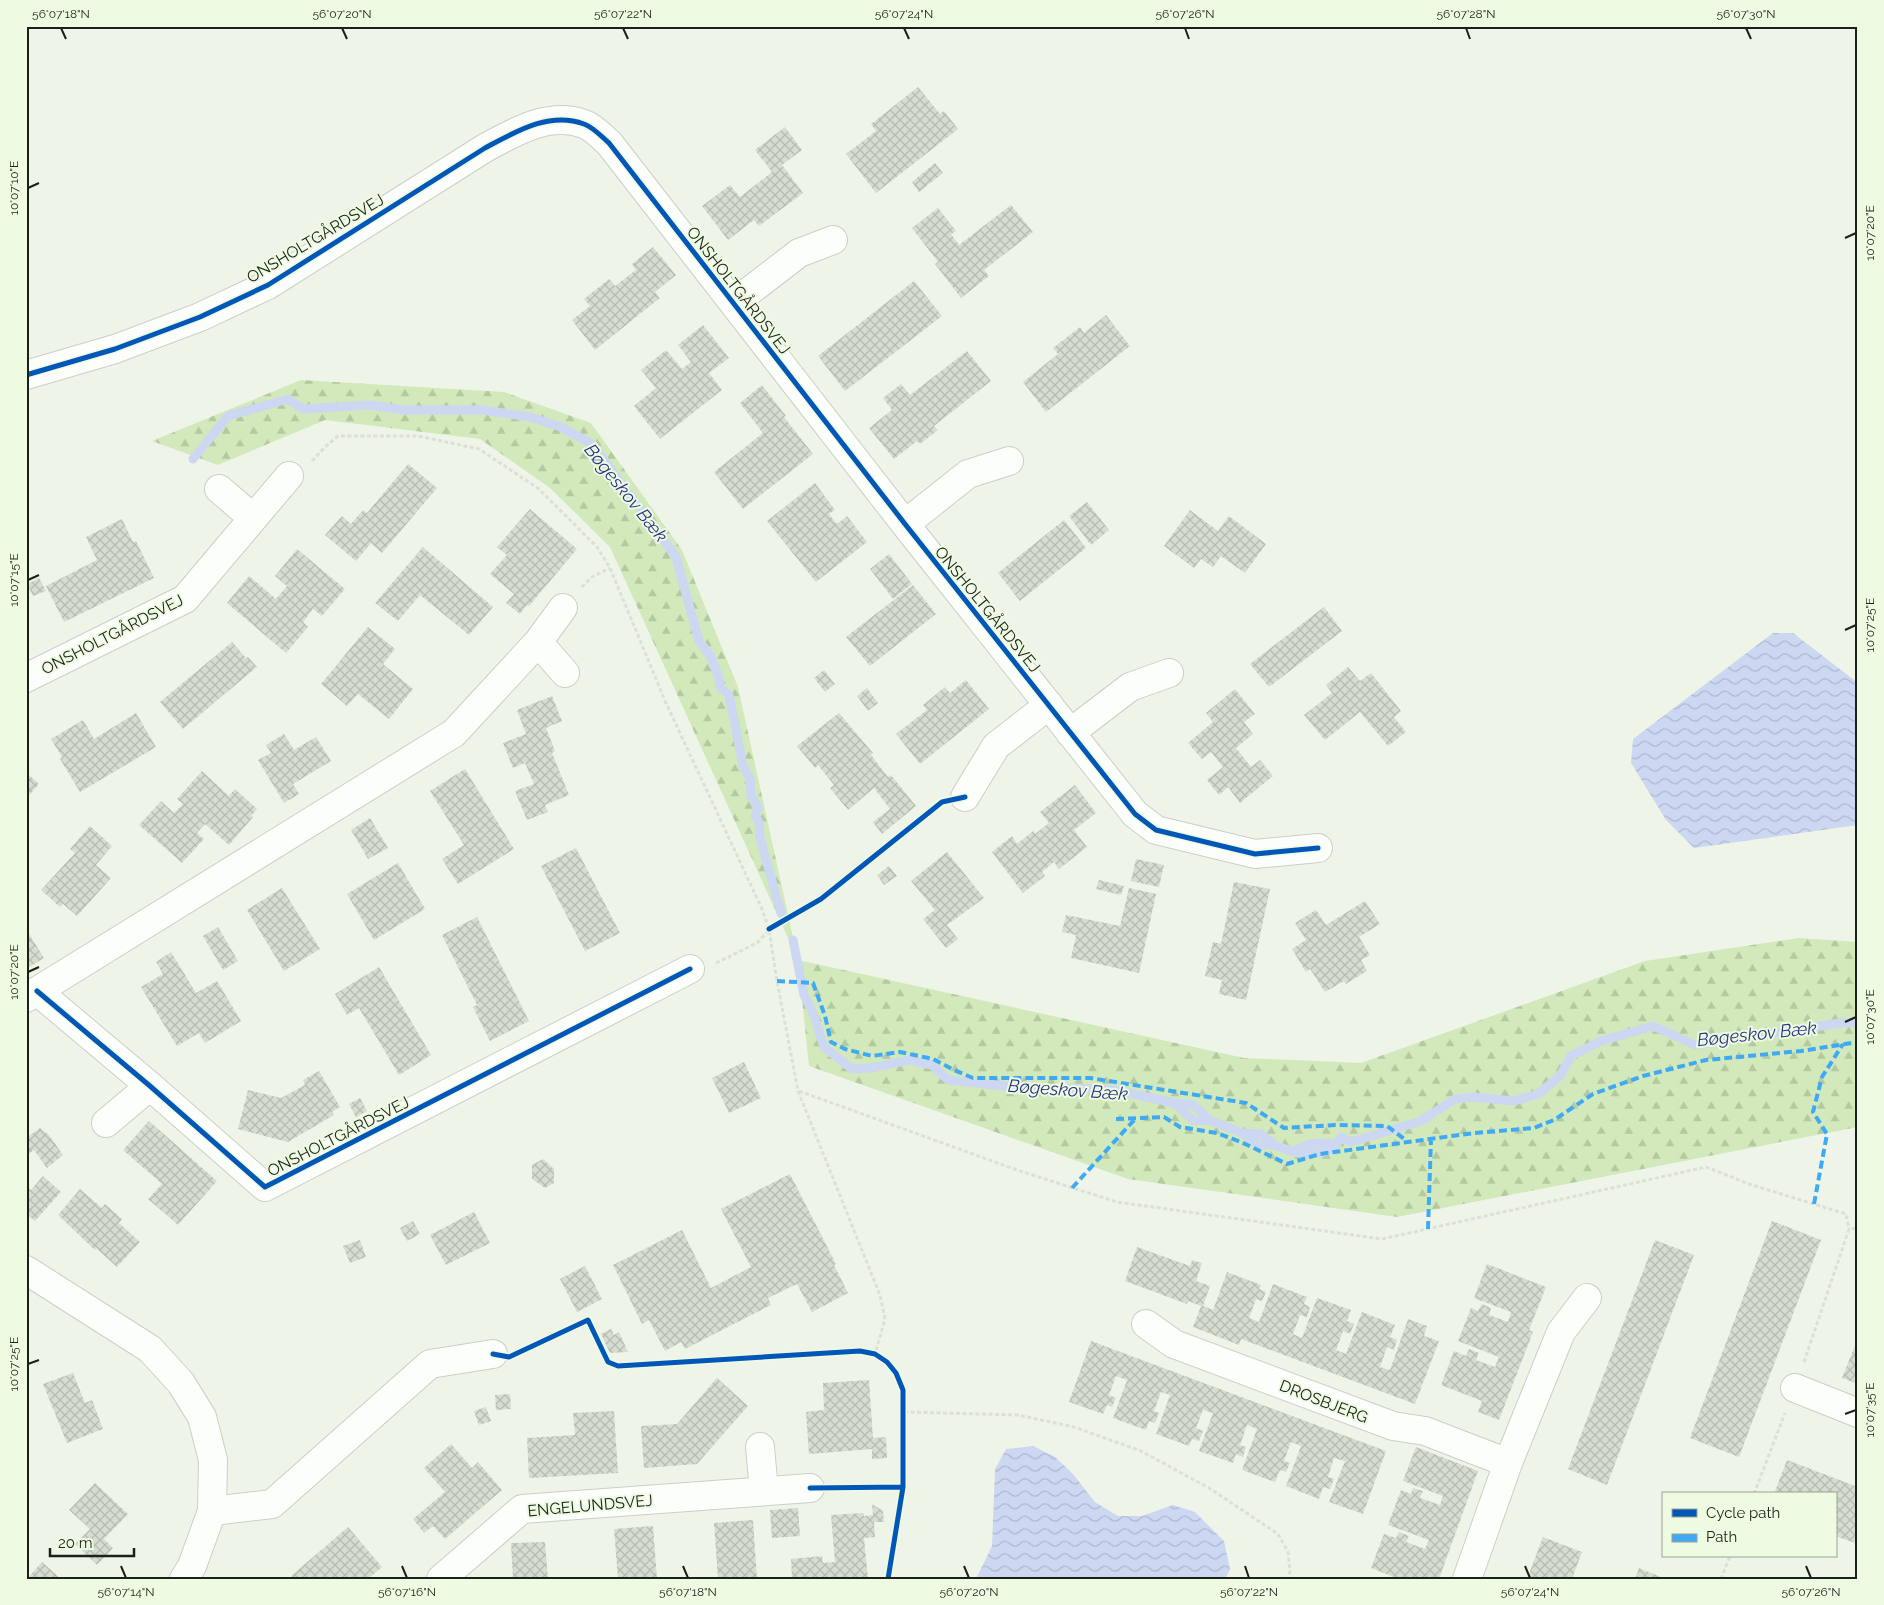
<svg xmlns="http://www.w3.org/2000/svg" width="1884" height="1605" viewBox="0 0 1884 1605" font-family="Raleway,sans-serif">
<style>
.forest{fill:url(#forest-firs)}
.water{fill:url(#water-waves)}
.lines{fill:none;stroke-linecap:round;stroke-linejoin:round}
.stream{stroke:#ccd7f2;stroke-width:9}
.building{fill:url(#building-cross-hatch)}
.street-casing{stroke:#cad0c5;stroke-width:30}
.path{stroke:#dcdfda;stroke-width:3;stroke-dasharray:4 2.5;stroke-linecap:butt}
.street{stroke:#fcfefc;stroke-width:28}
.quiet{stroke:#3fa9f5;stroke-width:4;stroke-dasharray:8 4;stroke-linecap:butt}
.cycleway-casing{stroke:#eefbe2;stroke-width:8}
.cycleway{stroke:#0057b8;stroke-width:5}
.ticks{fill:none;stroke:#1c2118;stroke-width:2}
.labels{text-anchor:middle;stroke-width:4;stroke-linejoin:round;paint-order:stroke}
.street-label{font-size:16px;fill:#1c2118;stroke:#eefbe2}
.water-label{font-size:18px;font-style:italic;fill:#293385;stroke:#eefbe2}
.neatline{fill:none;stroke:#1c2118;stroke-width:2}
.ticks-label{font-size:12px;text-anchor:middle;fill:#1c2118}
</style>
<defs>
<pattern id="forest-firs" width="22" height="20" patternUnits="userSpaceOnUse" patternTransform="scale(1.25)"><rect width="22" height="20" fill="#d2e9bc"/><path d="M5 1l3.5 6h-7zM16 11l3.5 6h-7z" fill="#b4c8a1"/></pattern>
<pattern id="water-waves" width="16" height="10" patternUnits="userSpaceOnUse" patternTransform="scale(1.25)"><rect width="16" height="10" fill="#ccd7f2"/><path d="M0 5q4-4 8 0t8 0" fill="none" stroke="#afb8cf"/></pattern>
<pattern id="building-cross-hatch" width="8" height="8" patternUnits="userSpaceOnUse" patternTransform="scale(1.25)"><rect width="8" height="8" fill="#d6dcd1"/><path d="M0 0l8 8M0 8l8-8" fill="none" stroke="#b7bcb3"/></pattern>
</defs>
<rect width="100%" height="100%" fill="#eef5e8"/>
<path class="forest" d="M301,380L504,392L591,423L682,550L738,687L798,960L1244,1058L1361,1063L1645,961L1799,938L1858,942V1127L1397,1217L1128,1179L809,1066L798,960L610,547L550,488L480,439L325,420L218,465L152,441Z"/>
<path class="water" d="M1773,633H1793L1858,683V825L1694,848L1666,820L1631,763L1633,739Z
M1033,1446L1055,1457L1072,1473L1095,1502L1118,1516H1142L1173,1505L1195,1512L1224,1541L1230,1569L1225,1579H976L992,1546L995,1469L1006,1449Z"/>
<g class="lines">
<path class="stream" d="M193,459L228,416L288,399L303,409L369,405L405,410H483L530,417L561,427L592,444L676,557L699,641L711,657L719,678L720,687L729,695L743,766L750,778L751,796L758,807L755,816L759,822L760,838L781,913
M793,940L804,995L813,1013L824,1047L852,1069L870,1068L910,1060L932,1065L948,1080L1060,1092L1070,1088L1115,1090L1174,1103L1194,1121L1209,1120L1242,1133L1258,1145H1275L1293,1152L1307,1154L1324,1152L1336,1145L1341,1137L1351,1142L1421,1121L1455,1099L1473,1097L1514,1101L1538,1094L1560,1076L1571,1056L1601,1041L1653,1026L1695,1045L1840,1023L1858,1022
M1174,1103L1194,1105L1209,1120
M1243,1133L1261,1134L1275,1145
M1293,1152C1307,1143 1319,1141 1336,1145"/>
</g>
<path class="building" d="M918,87L940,114L944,111L958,129L876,193L846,154L876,131L871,124Z
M785,127L802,150L782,165L803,193L759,226L754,220L728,240L702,206L730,185L740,197L772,172L755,150Z
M935,163L943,173L919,192L912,182Z
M1011,205L1033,232L984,270L989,276L961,298L935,264L938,262L912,228L938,208L956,231L951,234L959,245Z
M653,247L676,275L655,292L660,298L595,350L572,320L590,306L584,299L609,279L615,286L636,270L632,264Z
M914,281L942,316L845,391L818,356Z
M1106,315L1130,346L1046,412L1023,382L1058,354L1053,348L1080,327L1084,333Z
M703,325L729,358L709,373L722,390L660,439L634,406L656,388L641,370L666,350L682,369L691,362L678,345Z
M967,351L991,381L934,426L938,430L920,444L917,441L894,459L869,428L892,410L883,398L901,384L910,395Z
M762,385L786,416L784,417L813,454L743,509L714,472L763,433L740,403Z
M408,464L437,488L382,553L371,543L356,561L325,535L342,516L351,524L363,510L367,513Z
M815,483L835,510L829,514L837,524L847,516L867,542L816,582L767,521Z
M1087,502L1109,530L1091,545L1069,516Z
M530,509L577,549L529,606L527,605L520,614L506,603L514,594L490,574L507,555L497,547Z
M1190,510L1218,531L1229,516L1266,544L1245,573L1221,556L1213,567L1201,559L1194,568L1164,546Z
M122,519L133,542L136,541L154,578L64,622L46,586L97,560L86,537Z
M1064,520L1086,548L1020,601L998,573Z
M423,547L493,607L469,635L420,595L398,621L375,603Z
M297,549L345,589L322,616L313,609L303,622L308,627L286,653L227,603L249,576L276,599L287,586L275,576Z
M889,554L912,584L893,599L870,569Z
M39,578L46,591L33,596L27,584Z
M913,585L936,614L870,666L846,637Z
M1324,607L1342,631L1269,687L1250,664Z
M368,627L395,649L383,664L413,689L389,719L358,694L347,706L321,684Z
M232,642L246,658L248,657L257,667L183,729L160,702Z
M1348,667L1360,681L1371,673L1401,711L1394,717L1406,732L1388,746L1360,712L1325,740L1304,715L1332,693L1326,685Z
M824,670L835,684L825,692L814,678Z
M966,680L989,709L920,764L896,734L927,710L923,705L945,687L950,693Z
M867,688L878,703L868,711L857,696Z
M1235,689L1255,714L1244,722L1253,734L1236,748L1251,767L1260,760L1273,776L1240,803L1228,787L1219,795L1207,780L1223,767L1211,752L1202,759L1188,743L1213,722L1206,713Z
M552,696L562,721L546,728L555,751L552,753L569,795L545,805L548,812L527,820L515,791L534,784L525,763L513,768L503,743L526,734L517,710Z
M136,713L156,747L80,792L60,759L62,757L51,739L83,720L94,739Z
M839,713L873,753L871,755L888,777L891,775L916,806L882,834L873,822L890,809L874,788L848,810L830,788L834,785L818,765L815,768L797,746Z
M284,734L294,750L316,737L331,761L293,784L299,794L284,803L258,760L271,753L266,745Z
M465,769L514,849L458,884L442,859L464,845L430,791Z
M202,771L229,796L235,789L257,809L251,816L253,817L229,845L205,824L197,833L204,839L182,863L139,825L161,801L174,813L183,804L177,799Z
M26,772L39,784L26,799Z
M1075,785L1096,813L1074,830L1087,847L1059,869L1054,862L1042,872L1045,876L1023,893L992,852L1012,836L1017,844L1033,831L1035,834L1049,823L1040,812Z
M370,818L388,848L368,859L351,830Z
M90,826L112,846L96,865L111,878L77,916L63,904L60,907L41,890L75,853L70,849Z
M576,848L620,933L585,951L541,866Z
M947,852L984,898L947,925L958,939L946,948L923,919L935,910L911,881Z
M1136,859L1164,865L1159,887L1131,881Z
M398,863L425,909L374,940L347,894Z
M889,866L897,876L884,885L877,875Z
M1099,880L1124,886L1121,895L1096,889Z
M1234,882L1270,889L1246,1000L1219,994L1222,980L1205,976L1213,942L1221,944Z
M282,888L320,949L284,971L247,910Z
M1129,888L1156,894L1139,973L1071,958L1076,935L1062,932L1066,915L1120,926Z
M1365,901L1380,924L1359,937L1370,955L1361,960L1367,971L1346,984L1344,981L1325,992L1310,969L1306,972L1292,949L1306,940L1295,923L1316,910L1326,925Z
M477,917L529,1021L490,1041L473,1007L477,1005L442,935Z
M218,927L238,961L223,970L203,936Z
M26,929L44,958L26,969Z
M171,952L196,993L217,981L241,1021L205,1043L199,1033L177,1046L141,987L163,974L156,962Z
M379,967L431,1055L399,1075L359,1008L347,1015L335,994Z
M744,1062L761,1098L729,1113L712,1078Z
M319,1071L340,1107L332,1112L334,1115L288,1142L238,1129L248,1090L281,1098L305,1085L303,1080Z
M360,1098L367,1111L356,1117L349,1104Z
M149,1121L217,1181L178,1225L148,1199L162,1184L123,1150Z
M40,1128L49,1135L63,1155L47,1168L34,1150L26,1156V1138Z
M543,1159L554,1169V1183L545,1188L532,1179V1165Z
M790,1174L836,1264L834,1265L848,1293L812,1312L797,1284L768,1298L771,1305L685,1349L681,1342L665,1351L649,1320L642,1324L613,1265L682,1230L711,1288L751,1267L721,1209Z
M43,1176L61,1192L35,1221L26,1214V1190L28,1188L31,1190Z
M80,1189L102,1208L105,1204L122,1219L119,1223L140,1242L117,1267L96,1248L95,1250L58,1215Z
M474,1212L490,1243L446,1265L430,1235Z
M413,1221L420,1234L407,1241L400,1228Z
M1772,1221L1821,1240L1739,1457L1690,1438Z
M360,1240L366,1257L350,1263L343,1246Z
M1655,1240L1694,1255L1607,1485L1568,1469Z
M1137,1247L1190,1266L1192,1260L1202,1263L1196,1281L1210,1286L1203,1306L1213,1310L1227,1272L1261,1285L1259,1289L1266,1292L1262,1301L1256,1299L1249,1318L1259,1322L1273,1284L1307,1297L1304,1304L1310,1307L1307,1317L1300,1315L1293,1334L1302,1338L1317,1298L1351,1310L1347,1321L1354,1324L1350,1334L1343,1331L1336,1350L1346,1354L1362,1312L1395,1325L1390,1337L1397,1340L1394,1350L1387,1347L1380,1367L1390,1370L1408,1319L1427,1326L1424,1336L1439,1341L1415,1404L1241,1339L1239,1345L1193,1327L1201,1306L1188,1301L1187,1304L1125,1281Z
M1487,1264L1546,1287L1529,1330L1533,1332L1499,1420L1478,1412L1482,1401L1441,1385L1454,1351L1466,1356L1469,1349L1479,1353L1476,1360L1495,1367L1499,1357L1458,1341L1471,1308L1478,1311L1482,1304L1491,1308L1489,1315L1508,1322L1511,1312L1474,1298Z
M585,1266L602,1299L577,1312L560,1279Z
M611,1329L614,1335L619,1332L628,1352L610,1353L601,1334Z
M1858,1338V1384L1842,1378Z
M1091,1341L1386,1451L1363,1514L1329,1502L1345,1461L1334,1458L1328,1477L1334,1479L1330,1489L1323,1487L1319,1499L1286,1486L1301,1446L1291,1442L1284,1461L1290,1463L1286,1472L1280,1470L1275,1482L1242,1470L1257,1429L1247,1425L1240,1445L1246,1447L1243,1457L1236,1454L1233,1463L1199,1451L1213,1413L1203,1410L1196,1428L1203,1431L1199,1441L1192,1439L1189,1446L1156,1434L1170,1395L1161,1392L1154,1411L1159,1413L1155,1423L1149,1421L1146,1430L1113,1418L1127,1380L1116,1376L1109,1395L1116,1398L1112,1407L1107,1405L1103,1414L1069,1402Z
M73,1373L85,1403L92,1400L103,1429L67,1443L43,1384Z
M717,1378L748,1406L697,1464L644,1468L641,1426L677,1424Z
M869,1380L873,1438L886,1437L887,1458L872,1459V1449L809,1454L806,1412L824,1410L823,1383Z
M510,1394L511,1409L496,1410L495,1395Z
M486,1407L491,1421L479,1425L474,1411Z
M614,1411L618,1473L529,1478L527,1438L575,1435L573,1413Z
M451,1444L472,1468L478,1462L502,1490L445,1539L433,1526L424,1533L413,1519L445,1492L424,1468Z
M1416,1447L1478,1471L1439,1579H1399L1371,1568L1384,1534L1396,1538L1399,1532L1409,1536L1406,1542L1425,1549L1429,1540L1388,1525L1401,1490L1411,1494L1413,1488L1423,1491L1420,1498L1440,1505L1443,1496L1403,1481Z
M1787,1460L1858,1487V1544L1835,1536V1494H1774Z
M95,1483L128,1514L104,1539L113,1548L97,1565L75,1544L90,1529L69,1510Z
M872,1504L883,1511L884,1522H874L875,1537L864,1538L868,1579H792L791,1559L822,1556L823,1563L835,1562L831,1515L863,1513L864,1516L873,1515Z
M798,1508L800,1536L772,1538L770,1510Z
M753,1520L757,1579H718L714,1523Z
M653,1526L657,1579H618L614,1529Z
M348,1527L382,1567L368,1579H293L291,1576Z
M1543,1537L1582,1552L1572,1579H1527Z
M545,1542L548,1579H513L511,1543Z
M42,1562L61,1579H27Z
M1639,1568L1666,1579H1635Z"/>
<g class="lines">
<defs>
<path id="street" d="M734,303L799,253L833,240
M26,375L115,349L200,317L268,285L485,148C515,132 549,111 584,124C593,127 602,137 609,143L905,524L1135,814L1156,830L1255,854L1318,848
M219,489L253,518
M905,524L968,474L1009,461
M538,642L565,673
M26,678L185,599L289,476
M1070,733L1130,687L1169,673
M965,797L996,746L1049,705
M37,991L150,1086L265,1187L690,969
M26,998L454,733L538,642L563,608
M106,1123L150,1086
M26,1270L150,1349L181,1383L202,1417L213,1460L212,1511L192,1566L184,1579
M1146,1324L1174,1344L1393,1426L1425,1431L1508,1463
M1795,1388L1858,1413
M760,1447L764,1491
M212,1511L272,1504L430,1364L493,1354
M441,1579L522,1509L810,1488
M1467,1579L1508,1463L1561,1332L1587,1298"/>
</defs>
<use href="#street" class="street-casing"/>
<path class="path" d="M312,461L325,447L338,436H418L479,449L539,489L597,547L610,568L666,703L762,909L769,929L777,981L798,1091L880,1295L885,1319L875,1354
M582,587L592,577L610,568
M716,963L757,943L769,930
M799,1091L1017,1170L1117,1202L1382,1239L1706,1167L1749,1184L1846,1214L1849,1229
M1804,1362L1849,1229L1858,1228
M904,1412L1018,1415L1074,1427L1141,1451L1209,1488L1278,1534L1288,1552L1290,1571L1288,1579
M1754,1494L1785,1413
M1721,1579L1730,1556"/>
<use href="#street" class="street"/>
<path class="quiet" d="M777,981L813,983L825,1016L831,1042L845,1049L872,1056L900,1052L933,1059L954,1070L973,1078H1090L1246,1103L1284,1128L1335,1125L1387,1126L1407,1141
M1116,1119L1164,1117L1180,1127L1217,1133L1241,1142L1287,1164L1320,1154L1474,1133L1534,1128L1554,1120L1593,1094L1643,1076L1706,1060L1801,1051L1858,1042
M1072,1188L1136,1118
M1814,1204L1827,1134L1813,1112L1822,1077L1843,1044
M1428,1229L1431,1139"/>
<defs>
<path id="cycleway" d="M26,375L115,349L200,317L268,285L485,148C515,132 549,111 584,124C593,127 602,137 609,143L905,524L1135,814L1156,830L1255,854L1318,848
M769,929L821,899L942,802L965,797
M37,991L150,1086L265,1187L690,969
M493,1354L509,1357L588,1320L608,1362L618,1366L860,1351L875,1354L887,1362L896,1373L903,1390V1487L888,1579
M810,1488L903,1487"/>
</defs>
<use href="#cycleway" class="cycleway-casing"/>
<use href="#cycleway" class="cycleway"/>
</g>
<path class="ticks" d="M61,28L66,39M342,28L347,39M623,28L628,39M904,28L909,39M1185,28L1189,39M1466,28L1470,39M1746,28L1751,39M28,188L39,183M1845,238L1856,233M28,580L39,575M1845,630L1856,625M28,972L39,967M1845,1022L1856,1017M28,1364L39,1360M1845,1414L1856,1410M121,1566L126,1578M402,1566L407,1578M683,1566L688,1578M964,1566L969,1578M1245,1566L1249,1578M1525,1566L1530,1578M1806,1566L1811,1578"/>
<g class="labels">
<g class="street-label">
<text transform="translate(315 238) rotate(-31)" y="6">ONSHOLTGÅRDSVEJ</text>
<text transform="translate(739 290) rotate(52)" y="6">ONSHOLTGÅRDSVEJ</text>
<text transform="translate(988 609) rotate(51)" y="6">ONSHOLTGÅRDSVEJ</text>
<text transform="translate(112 634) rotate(-27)" y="6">ONSHOLTGÅRDSVEJ</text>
<text transform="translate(338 1136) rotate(-27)" y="6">ONSHOLTGÅRDSVEJ</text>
<text transform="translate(1324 1401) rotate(21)" y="6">DROSBJERG</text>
<text transform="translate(590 1505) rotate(-5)" y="6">ENGELUNDSVEJ</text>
</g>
<g class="water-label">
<text transform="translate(626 493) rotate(51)" y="6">Bøgeskov Bæk</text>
<text transform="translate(1757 1034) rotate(-6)" y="6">Bøgeskov Bæk</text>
<text transform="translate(1068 1090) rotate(4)" y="6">Bøgeskov Bæk</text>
</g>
</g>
<rect width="1884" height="1605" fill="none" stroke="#eefbe2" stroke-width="55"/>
<rect x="1662" y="1492" width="175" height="65" fill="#eefbe2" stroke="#9aa491"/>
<rect x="1672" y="1509" width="25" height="8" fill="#0057b8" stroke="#9aa491"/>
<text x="1706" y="1518" font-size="15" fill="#1c2118">Cycle path</text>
<rect x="1672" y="1534" width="25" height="8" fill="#3fa9f5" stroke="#9aa491"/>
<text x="1706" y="1542" font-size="15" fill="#1c2118">Path</text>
<path d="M50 1548v8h84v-8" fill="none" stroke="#1c2118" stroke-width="2.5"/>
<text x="58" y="1548" font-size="15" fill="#1c2118" stroke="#eefbe2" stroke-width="4" paint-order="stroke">20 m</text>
<rect x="28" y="28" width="1828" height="1550" class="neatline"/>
<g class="ticks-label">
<text x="61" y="18">56°07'18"N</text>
<text x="342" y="18">56°07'20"N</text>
<text x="623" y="18">56°07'22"N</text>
<text x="904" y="18">56°07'24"N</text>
<text x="1185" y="18">56°07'26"N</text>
<text x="1466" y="18">56°07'28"N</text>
<text x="1746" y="18">56°07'30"N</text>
<text transform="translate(14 188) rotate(-90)" y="4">10°07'10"E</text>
<text transform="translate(1870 233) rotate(-90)" y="4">10°07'20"E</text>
<text transform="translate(14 580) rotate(-90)" y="4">10°07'15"E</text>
<text transform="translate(1870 625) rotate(-90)" y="4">10°07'25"E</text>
<text transform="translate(14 972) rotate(-90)" y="4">10°07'20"E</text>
<text transform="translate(1870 1017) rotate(-90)" y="4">10°07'30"E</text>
<text transform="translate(14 1364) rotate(-90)" y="4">10°07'25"E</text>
<text transform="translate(1870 1410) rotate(-90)" y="4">10°07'35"E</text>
<text x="126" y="1596">56°07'14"N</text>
<text x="407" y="1596">56°07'16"N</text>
<text x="688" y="1596">56°07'18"N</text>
<text x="969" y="1596">56°07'20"N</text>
<text x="1249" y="1596">56°07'22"N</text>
<text x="1530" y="1596">56°07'24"N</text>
<text x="1811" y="1596">56°07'26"N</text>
</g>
</svg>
